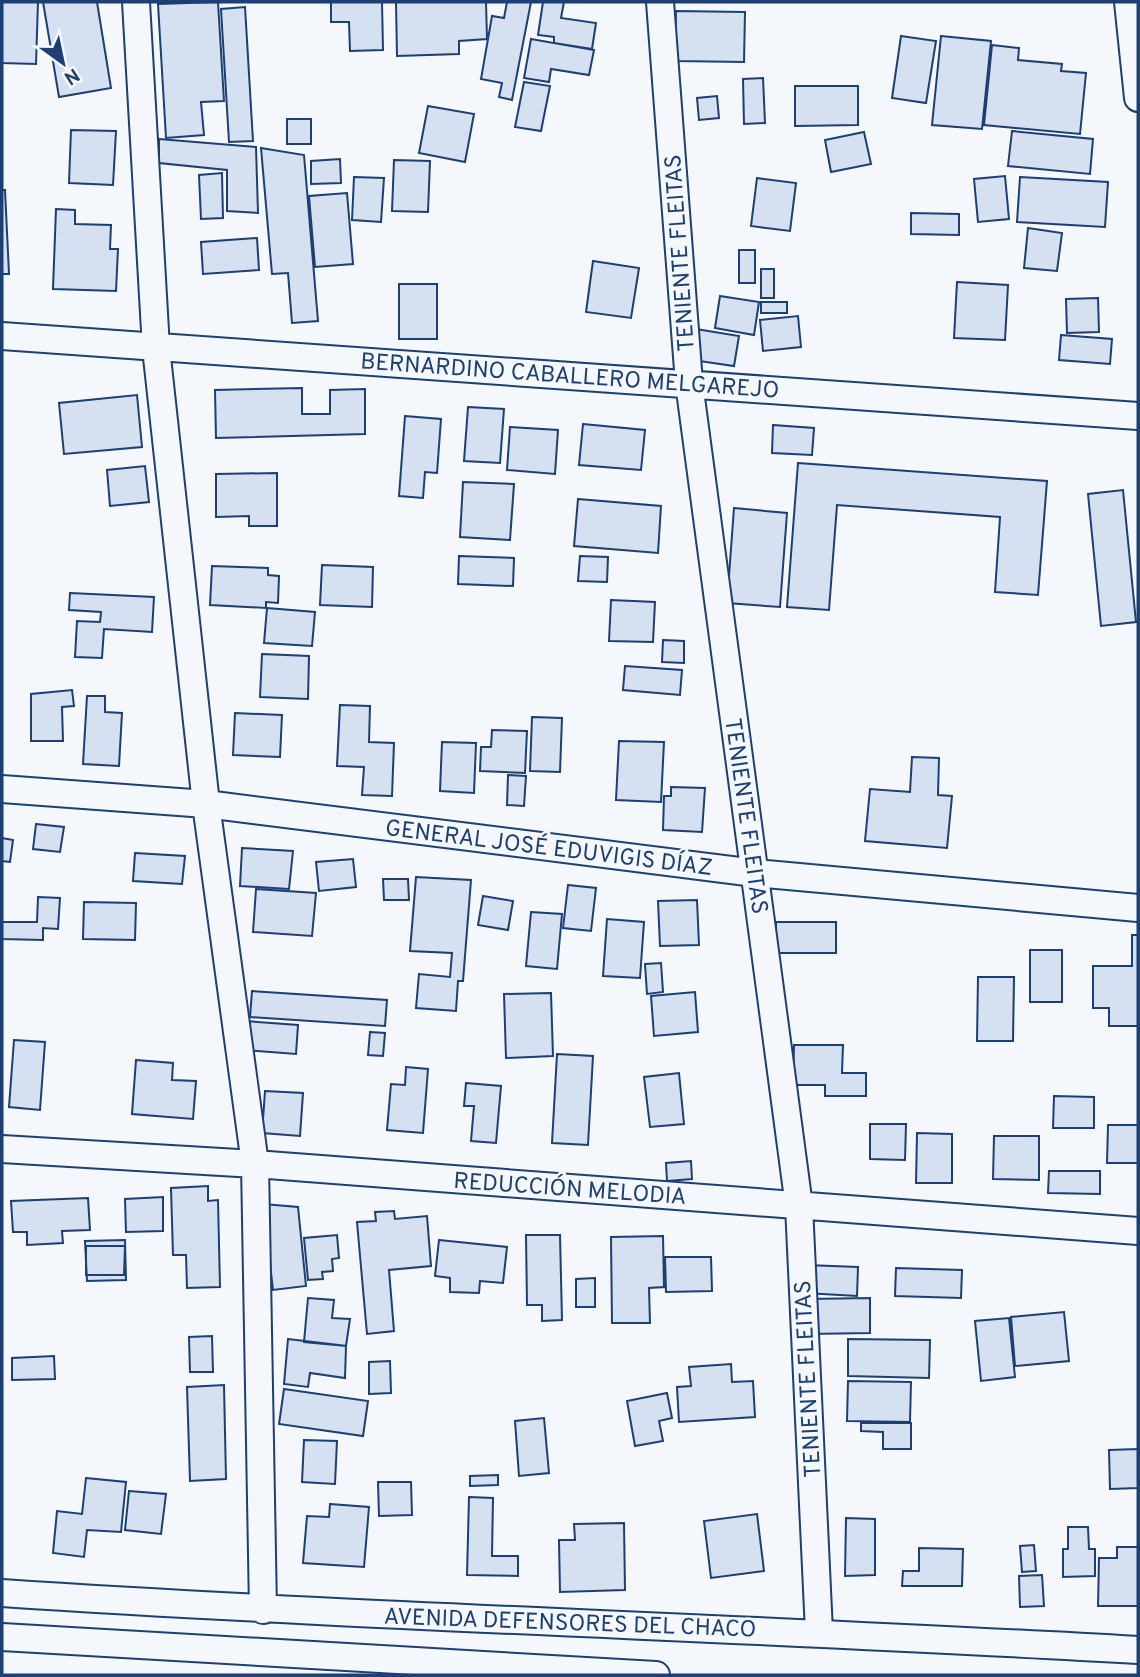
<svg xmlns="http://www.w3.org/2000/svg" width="1140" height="1677" viewBox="0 0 1140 1677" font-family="Overpass,sans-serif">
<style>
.building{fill:#d5e0f0;stroke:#1d3f73;stroke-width:2}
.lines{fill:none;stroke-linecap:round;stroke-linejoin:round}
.street-casing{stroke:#1d3f73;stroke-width:30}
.street{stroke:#f4f7fb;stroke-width:26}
.labels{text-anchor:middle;stroke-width:5;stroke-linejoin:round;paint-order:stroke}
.street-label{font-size:23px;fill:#1d3f73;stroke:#f4f7fb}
</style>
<rect width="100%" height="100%" fill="#f4f7fb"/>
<path class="building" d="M2,2H38L36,64L2,63Z
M43,2H97L111,88L59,97Z
M218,2L224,101L201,102L204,135L166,138L158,4Z
M331,2H382L383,50L350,51L349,22H331Z
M396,2H486L487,39L459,41V54L397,56Z
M507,2H531L512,100L499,97L502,83L481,79L492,16L504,18Z
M543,2H564L561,18L596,23L592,49L554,43V37L538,35Z
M245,7L253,141L229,142L221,9Z
M676,11L745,12L744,62L675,61Z
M901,36L936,41L926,103L892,98Z
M941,36L991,41L982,129L932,125Z
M531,39L594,50L589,75L551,69L549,82L524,78Z
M992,45L1019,48L1018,60L1062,64L1061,71L1086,73L1080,134L984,125Z
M763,78L765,123L744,124L743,79Z
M524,82L550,86L541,131L515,127Z
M795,86H858V125L795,126Z
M717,96L719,118L699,120L697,98Z
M428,106L474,114L465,162L419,153Z
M287,119H311V144H287Z
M71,130L116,131L113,185L69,183Z
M1012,131L1093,139L1090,174L1008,166Z
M864,132L871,164L831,172L825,140Z
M159,139L256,147L258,213L227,211V170L159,163Z
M261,148L304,155L318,321L292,323L288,273L272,274Z
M340,159L341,183L311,184V161Z
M394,160L430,161L428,212L392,211Z
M222,173L223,218L201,219L199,175Z
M1005,176L1009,219L978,222L974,179Z
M354,177L384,178L381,222L352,220Z
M1020,177L1108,182L1105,227L1017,222Z
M757,178L796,183L790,231L751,226Z
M2,190H5L9,274H2Z
M347,193L353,264L315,267L309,196Z
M56,209L75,210V224L111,225L110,249H118L116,291L53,289Z
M911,213L959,214V235L911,234Z
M1028,228L1062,233L1057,271L1024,268Z
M257,238L259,270L203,274L201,242Z
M739,250H755V283H739Z
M593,261L639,268L631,318L586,312Z
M761,269H774V298H761Z
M957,282L1008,285L1005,340L954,338Z
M399,284H437V339H399Z
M720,296L759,302L754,335L715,328Z
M1098,298L1099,332L1067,333L1066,299Z
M761,302H787V313H761Z
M798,316L801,347L763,351L760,320Z
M696,329L739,336L734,366L692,360Z
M1061,335L1112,339L1110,364L1059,360Z
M302,388V414H330V390L365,389V434L216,438L215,390Z
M137,395L142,447L64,454L59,403Z
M468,407L504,409L500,463L464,461Z
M405,416L441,419L437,473L425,472L423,498L399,496Z
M583,424L645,430L641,470L579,465Z
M773,425L814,428L812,455L772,453Z
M510,427L558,430L555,474L507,470Z
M798,463L1047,481L1038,595L995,592L1000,517L837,505L829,610L787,607Z
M145,466L149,502L110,506L107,470Z
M277,473V526H249V516L216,517V474Z
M463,482L514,484L510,540L460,537Z
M1123,490L1136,622L1101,626L1088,494Z
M578,499L661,506L658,553L574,546Z
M734,508L787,513L780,607L727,603Z
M459,556L514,558L513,586L458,584Z
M580,556L608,557L607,582L578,581Z
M322,565L373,567L372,607L320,605Z
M212,566L268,568V575L279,576L278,603L266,602V608L210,605Z
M70,593L154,597L152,632L104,629L102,658L75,657L77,621L100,622L101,612L69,610Z
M611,600L655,602L653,642L609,641Z
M267,608L315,612L312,646L264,643Z
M663,640L684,641V663L662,662Z
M262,654L309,656L308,699L260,697Z
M625,666L682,670L680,695L623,690Z
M72,690L74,706L62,707L63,741H31V694Z
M87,696H105V712L122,713L119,766L83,764Z
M340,705L370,706L369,742L394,743L392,796L362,795L364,767L337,766Z
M235,713L282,715L280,757L233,755Z
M532,717L562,718L560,772L530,771Z
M492,730L527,731L525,773L480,771L481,747H491Z
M619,741L664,742L661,802L616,800Z
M442,742L476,743L474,793L440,791Z
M912,757L939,758L938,795L952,796L947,848L865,841L870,789L910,792Z
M508,775L526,776L524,806L507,805Z
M671,787L705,788L702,832L663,830L664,796H671Z
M36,824L64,827L60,852L33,849Z
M2,838L13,840L10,862L2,861Z
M242,848L293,851L289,889L240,886Z
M135,853L185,856L182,884L133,881Z
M353,859L356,887L319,891L316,862Z
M416,877L471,880L463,981H458L456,1011L416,1008L419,974L450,977L452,953L410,951Z
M383,879H408L409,900H384Z
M568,885L596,888L591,931L563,928Z
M256,889L316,893L312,936L253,932Z
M483,896L513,901L508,930L478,925Z
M38,897L60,898L58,929L43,928V940L2,939V922H37Z
M697,900L699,945L660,946L658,901Z
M84,902L136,903L135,940L83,939Z
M531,912L562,914L557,969L526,966Z
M607,919L644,922L640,978L603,976Z
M776,922H836V953H776Z
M1132,935H1138V1026H1109V1008H1093V966H1132Z
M1030,950H1062V1002H1030Z
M661,963L663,992L647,994L645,964Z
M978,977H1014L1013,1041H977Z
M252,991L387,1000L385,1026L250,1017Z
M695,992L698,1032L654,1036L651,996Z
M551,993L553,1056L506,1058L504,994Z
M245,1021L298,1025L296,1054L243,1050Z
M370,1032L385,1033L383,1056L368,1055Z
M14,1040L45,1042L40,1110L9,1107Z
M794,1045H843L842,1073H866V1096H825V1085H793Z
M557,1054L593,1056L588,1145L552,1143Z
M136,1060L173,1063L172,1080L196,1081L193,1119L132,1114Z
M406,1067L428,1069L423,1133L387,1130L391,1084L405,1085Z
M679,1073L684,1124L650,1127L644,1077Z
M466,1083L501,1086L496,1143L471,1141L474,1106H464Z
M265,1091L303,1093L300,1136L262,1133Z
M1054,1096L1094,1097V1128H1053Z
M870,1124H906L905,1160L870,1159Z
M1108,1125H1138V1163H1107Z
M917,1133L952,1134V1183H916Z
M994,1136H1039V1180L993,1179Z
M691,1161L692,1179L667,1181L666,1163Z
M1049,1171H1100V1194L1048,1193Z
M208,1186V1201L218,1200L220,1287L187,1288L186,1255H173L171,1188Z
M163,1197V1231L126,1232L125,1199Z
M88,1198L90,1230L62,1231L63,1243L27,1245V1232H13L11,1201Z
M263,1204L298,1207L306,1286L273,1290Z
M394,1211L395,1219L427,1216L431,1266L389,1270L394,1331L367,1334L357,1222L376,1221L375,1212Z
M337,1235L339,1258L332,1259L333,1271L322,1272L323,1279L308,1280L304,1238Z
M526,1235H560L562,1320L542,1321V1305H527Z
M663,1236L664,1287L649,1288L650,1323H612L611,1237Z
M125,1240L126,1280L87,1281L85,1241Z
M439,1240L507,1247L503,1283L480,1281L479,1293L450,1292V1278L435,1276Z
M86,1246H125L124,1275H86Z
M665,1257H711L712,1291L666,1292Z
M806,1265L858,1267L857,1296L805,1293Z
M896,1268L962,1270L961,1298L895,1296Z
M595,1278V1307H576V1279Z
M308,1298L334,1300L332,1318L350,1319L346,1346L304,1342Z
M870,1298V1333L807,1334L806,1299Z
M1064,1312L1069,1361L1015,1366L1011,1317Z
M1009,1318L1015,1377L981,1381L975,1321Z
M212,1336L213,1372H190L189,1337Z
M288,1339L346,1346L345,1378L310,1373L308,1387L284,1384Z
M848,1339L930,1340L929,1378L848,1376Z
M54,1356L55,1379L12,1380V1358Z
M390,1361L391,1393L369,1394V1362Z
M731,1364L732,1382L753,1381L755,1417L679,1422L677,1387L691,1386L689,1367Z
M848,1381L911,1382L910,1422L847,1421Z
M224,1385L226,1479L190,1481L187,1387Z
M284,1389L368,1401L363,1436L279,1424Z
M667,1393L672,1418L659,1421L663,1441L635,1446L627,1401Z
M544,1418L549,1473L519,1476L515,1421Z
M861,1423H911V1449H883V1432L861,1431Z
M304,1440L337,1441L335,1484L302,1482Z
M1138,1449V1488L1110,1489L1109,1450Z
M498,1475V1485L470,1486V1476Z
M86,1478L126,1482L121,1532L87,1530L84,1557L53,1553L57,1511L82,1514Z
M378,1482H411L412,1515L379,1516Z
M129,1491L166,1494L161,1534L125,1530Z
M469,1497L493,1498L492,1556H518V1576L467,1575Z
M330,1504L369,1507L364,1567L303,1563L307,1516L329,1517Z
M757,1514L764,1571L711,1578L704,1521Z
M846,1518L875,1519V1575L845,1576Z
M624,1523L625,1590L560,1592L559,1540H575L574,1524Z
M1068,1527H1088L1089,1549H1095V1576L1063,1577V1549H1068Z
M1034,1545L1036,1571L1022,1572L1020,1546Z
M1117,1547H1138V1606H1098L1099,1558H1117Z
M919,1548L963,1549L962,1586H902L903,1571H919Z
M1042,1575L1044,1606L1020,1607L1019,1576Z"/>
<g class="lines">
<defs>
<path id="street" d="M136,2L156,348L206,804L255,1164L263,1610
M660,2L689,383L799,1206L819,1632
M1128,2L1138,98
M2,336L1138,416
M2,789L206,804L755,873L1138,908
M2,1149L255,1164L1138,1231
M2,1593C380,1618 759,1628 1138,1650
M2,1637L656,1675"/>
</defs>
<use href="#street" class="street-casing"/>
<use href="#street" class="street"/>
</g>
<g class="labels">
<g class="street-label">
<text transform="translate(679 253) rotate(-94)" y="8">TENIENTE FLEITAS</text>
<text transform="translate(570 375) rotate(4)" y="8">BERNARDINO CABALLERO MELGAREJO</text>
<text transform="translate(747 816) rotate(82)" y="8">TENIENTE FLEITAS</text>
<text transform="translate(549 847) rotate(7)" y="8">GENERAL JOSÉ EDUVIGIS DÍAZ</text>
<text transform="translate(570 1188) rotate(4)" y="8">REDUCCIÓN MELODIA</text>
<text transform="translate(807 1379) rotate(-93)" y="8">TENIENTE FLEITAS</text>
<text transform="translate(570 1622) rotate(2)" y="8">AVENIDA DEFENSORES DEL CHACO</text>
</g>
</g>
<rect width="1140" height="1677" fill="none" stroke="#1d3f73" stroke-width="7"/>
<g transform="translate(63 63) rotate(147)" stroke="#f4f7fb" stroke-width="5" paint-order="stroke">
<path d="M0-5L12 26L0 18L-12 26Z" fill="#1d3f73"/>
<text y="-10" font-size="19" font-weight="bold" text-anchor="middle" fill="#1d3f73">N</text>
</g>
</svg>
